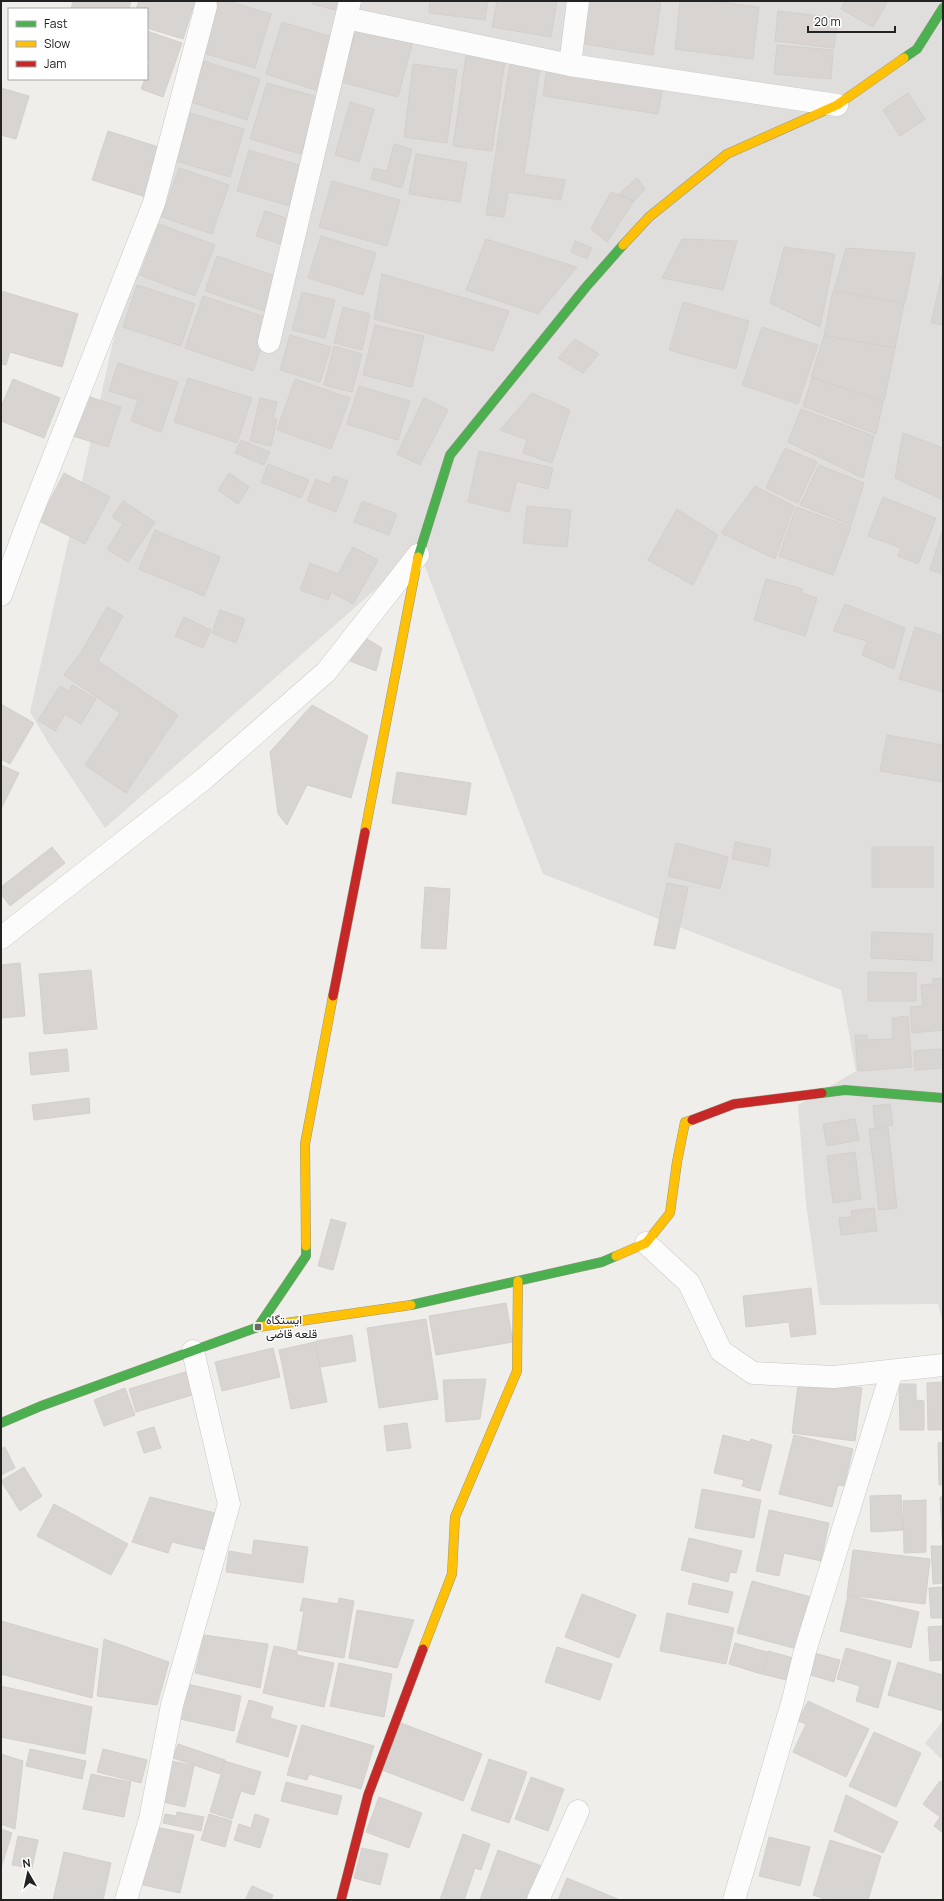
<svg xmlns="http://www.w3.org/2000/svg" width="944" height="1901" viewBox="0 0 944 1901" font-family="Manrope,Vazirmatn,sans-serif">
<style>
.residential{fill:#dfdedc}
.building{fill:#d7d4d2;stroke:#d3d0cc}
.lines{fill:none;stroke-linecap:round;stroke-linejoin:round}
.street-casing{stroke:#c9c8c7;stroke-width:23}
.fast-casing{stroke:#999a82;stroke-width:10}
.slow-casing{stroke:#999a82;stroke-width:10}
.jam-casing{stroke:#999a82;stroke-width:10}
.street{stroke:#fdfcfc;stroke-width:22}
.fast{stroke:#4caf50;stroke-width:9}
.slow{stroke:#ffc107;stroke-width:9}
.jam{stroke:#c62828;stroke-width:9}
.poi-dot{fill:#6a6968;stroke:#fff;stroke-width:1.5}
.labels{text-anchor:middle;stroke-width:3;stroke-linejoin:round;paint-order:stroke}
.poi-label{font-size:12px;fill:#222;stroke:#fff;text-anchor:start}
</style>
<rect width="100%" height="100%" fill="#f0eeeb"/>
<path class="residential" d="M201,1H943V1325L938,1304L820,1305L806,1203L798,1105L856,1071L841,990L543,874L419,551L105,828L49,744L30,712L135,244Z
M943,1721V1761L925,1743Z"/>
<path class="building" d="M73,1H131L129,9H71Z
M139,1H195L183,39L147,28V9H136Z
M219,1H228L271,14L255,68L203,53Z
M312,1H342L340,11L312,4Z
M430,1H488L485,20L429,13Z
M497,1H557L551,37L492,27Z
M586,1H661L653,55L585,44Z
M680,1H713L759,7L753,59L675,49Z
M845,1H888L873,27L841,9Z
M778,11L838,18L834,48L775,41Z
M282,22L336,38L319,91L266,74Z
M357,26L413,41L398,97L341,82Z
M147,31L182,43L163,97L141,89L145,79H147V71L150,61L147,60Z
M777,45L833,50L831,79L774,74Z
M466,56L505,61L492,151L453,146Z
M204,61L260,79L247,120L191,102Z
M510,63L540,68L524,174L565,180L561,200L508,192L504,217L486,215Z
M413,64L457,70L447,143L404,137Z
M547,68L663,86L658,114L543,96Z
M267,83L318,97L301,154L250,139Z
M1,88L29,96L16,139L1,135Z
M908,93L925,119L900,136L883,110Z
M350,102L374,109L359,162L335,155Z
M190,113L244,129L230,177L176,161Z
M108,131L165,149L149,198L92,180Z
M394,144L412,149L402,188L371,179L374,168L387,171Z
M249,150L302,166L290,206L237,191Z
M416,154L467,163L460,202L409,194Z
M179,168L229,185L212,234L162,217Z
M637,178L645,189L634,201L619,194Z
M332,181L400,200L387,246L319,227Z
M611,192L634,201L607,242L591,229Z
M265,211L292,220L283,245L256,236Z
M159,224L215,245L195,296L140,275Z
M321,236L376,253L363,295L308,278Z
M486,239L577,267L538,314L466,290Z
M682,239L737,241L723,290L662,278Z
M575,241L592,248L587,259L571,252Z
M784,247L835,254L820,327L770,303Z
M846,248L915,253L905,303L834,290Z
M217,256L278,277L267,312L205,291Z
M943,271V325L931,323Z
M382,274L509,311L493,351L374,319Z
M137,285L195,304L181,346L123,327Z
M1,291L78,314L62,367L10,352L6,365L1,364Z
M833,291L904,304L895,348L824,335Z
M302,292L335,300L325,338L292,330Z
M203,296L271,319L253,371L185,348Z
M683,302L749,321L736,369L669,350Z
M343,307L370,314L362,350L334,343Z
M375,325L424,336L412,387L363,375Z
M762,327L818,345L798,404L742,385Z
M290,335L331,347L320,382L280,370Z
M824,336L895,348L884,401L811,377Z
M575,339L599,354L583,373L558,358Z
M334,346L362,354L352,392L324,385Z
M118,363L178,382L161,432L131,421L138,400L109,391Z
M188,378L252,398L237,443L174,422Z
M812,378L883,402L876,434L803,406Z
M13,379L60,398L44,438L1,421V407Z
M295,379L350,398L331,449L277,430Z
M359,386L410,401L398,440L347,424Z
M532,393L570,410L552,463L523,453L527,440L500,430Z
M87,396L121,407L108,447L73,436Z
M260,398L277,402L273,418L277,419L271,446L250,441Z
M424,398L448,410L420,465L397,454Z
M801,409L874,436L863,478L788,442Z
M903,433L943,448V500L895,478Z
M241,440L270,452L264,465L235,453Z
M785,448L817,462L798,503L766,488Z
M479,451L553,468L548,489L517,481L509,512L468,502Z
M268,464L309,480L301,498L261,482Z
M819,465L864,483L851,525L800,505Z
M64,473L110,497L85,544L39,521Z
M229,473L249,487L238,504L218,490Z
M334,476L348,481L336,512L307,501L316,479L330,485Z
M755,486L794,506L775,559L721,533Z
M883,497L936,518L918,564L898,556L901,548L868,536Z
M123,501L155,522L128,562L107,549L123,524L112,517Z
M362,501L397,514L389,535L354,522Z
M527,506L571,510L567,547L523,543Z
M796,507L851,527L833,575L779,556Z
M677,509L718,535L693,585L648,560Z
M943,528V574L930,570Z
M155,530L220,557L204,596L139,569Z
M353,547L378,560L353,604L331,592L328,600L300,590L310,563L338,574Z
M766,579L803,589L801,593L817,598L805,636L754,620Z
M845,604L905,628L894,669L862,655L867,641L833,631Z
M107,607L123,616L98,661L178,715L126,793L85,765L120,713L64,675L82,651Z
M220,610L245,619L236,643L212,633Z
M184,617L211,630L203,648L175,636Z
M915,627L943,636V692L899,679Z
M367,639L382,648L376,671L350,661Z
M72,685L96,699L81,724L65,714L55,731L38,720L60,686L68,691Z
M1,704L34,723L10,764L1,759Z
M312,705L368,736L351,798L307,785L287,825L278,814L270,752Z
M887,735L943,745V782L880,771Z
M1,765L19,773L1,809Z
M397,772L471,783L466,815L392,803Z
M735,842L771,849L768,866L732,859Z
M676,843L728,857L720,889L668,876Z
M52,847L65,863L10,906L1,894V887Z
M872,847H933V887H872Z
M667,883L688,887L675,949L654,945Z
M425,887L450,889L446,949L421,948Z
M872,932L933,934L932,961L871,958Z
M20,963L25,1016L1,1018V965Z
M91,970L97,1029L44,1034L39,974Z
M868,972L916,973V1001H868Z
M943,978V1030L912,1033L910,1007L923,1006L921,985L933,984V979Z
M908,1016L912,1067L858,1071L855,1035H867V1040L893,1039L892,1018Z
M67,1049L69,1071L31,1075L29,1053Z
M943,1049V1068L915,1070L914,1051Z
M89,1098L90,1113L34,1120L32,1105Z
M890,1104L893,1125L875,1127L873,1106Z
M855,1119L859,1140L827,1146L823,1124Z
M888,1127L897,1208L879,1210L869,1129Z
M855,1152L861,1199L833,1203L827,1156Z
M874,1208L877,1231L841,1235L839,1218L852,1217L851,1211Z
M331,1219L346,1223L333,1270L318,1266Z
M811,1288L816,1334L791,1337L789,1322L746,1327L743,1296Z
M506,1303L513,1342L436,1355L429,1316Z
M426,1319L438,1399L379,1408L367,1328Z
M352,1335L356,1361L320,1367L316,1341Z
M315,1342L327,1402L291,1409L279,1350Z
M273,1348L280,1377L222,1391L215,1362Z
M195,1369L202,1392L136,1412L129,1389Z
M486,1379L480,1419L446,1422L443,1380Z
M943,1382V1430H928L927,1383Z
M834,1384L862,1388L855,1441L792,1433L798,1385L833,1389Z
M899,1384H916V1400L924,1401V1430H900Z
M125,1388L135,1415L104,1426L94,1400Z
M407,1423L411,1448L387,1451L384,1426Z
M154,1427L161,1448L144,1453L137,1432Z
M723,1435L750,1442L751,1439L772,1445L760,1491L742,1486L744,1480L714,1473Z
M794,1435L853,1449L844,1486L838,1485L832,1507L779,1494Z
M943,1442V1485H939L938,1443Z
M5,1447L15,1468L1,1475V1449Z
M24,1467L42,1496L20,1511L1,1481Z
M702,1489L761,1500L754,1538L695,1528Z
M901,1495L903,1530L871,1532L870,1496Z
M150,1497L215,1513L206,1550L172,1542L168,1553L132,1542Z
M940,1497H943V1538H942Z
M926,1500V1552L904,1553L903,1501Z
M54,1504L128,1544L111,1575L37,1536Z
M769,1510L829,1523L821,1561L784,1553L779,1576L756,1571Z
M689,1538L742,1551L736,1573L730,1572L728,1582L681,1570Z
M254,1540L308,1547L303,1583L226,1572L229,1551L252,1555Z
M931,1546H943V1583L933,1584Z
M853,1550L930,1559L925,1604L847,1595Z
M752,1581L811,1597L797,1649L737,1633Z
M693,1583L733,1592L728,1613L688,1604Z
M943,1587V1618H931L929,1588Z
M582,1594L636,1615L619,1658L565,1637Z
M848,1595L919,1612L911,1648L840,1631Z
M303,1598L338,1604L339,1598L354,1601L344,1658L297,1650L304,1611H300Z
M357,1610L414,1620L397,1668L349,1658Z
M667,1613L734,1628L726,1664L660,1651Z
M1,1621L98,1649L92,1698L1,1674Z
M943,1626V1660L930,1661L928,1627Z
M204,1635L268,1644L260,1688L195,1673Z
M104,1639L169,1662L157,1705L97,1696Z
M735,1643L767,1652L761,1674L729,1664Z
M274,1646L297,1651V1655L334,1663L324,1707L263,1693Z
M557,1647L612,1664L600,1700L545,1682Z
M846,1648L891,1661L878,1708L856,1701L860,1686L837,1679Z
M768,1651L797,1659L790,1681L762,1674Z
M810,1652L840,1660L834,1682L804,1673Z
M898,1662L943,1675V1711L888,1695Z
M339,1663L392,1674L384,1717L330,1706Z
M187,1684L241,1696L234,1731L180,1719Z
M1,1686L92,1707L85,1754L1,1737Z
M249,1700L273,1707L270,1718L297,1726L288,1757L236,1742Z
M808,1701L869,1729L846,1777L793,1752L806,1724L798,1721Z
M401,1723L482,1754L463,1801L382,1770Z
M302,1725L374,1746L361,1789L309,1774L307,1780L287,1775Z
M874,1732L921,1753L896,1807L849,1786Z
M178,1744L225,1760L220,1774L173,1758Z
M30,1749L86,1761L82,1779L26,1766Z
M103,1749L147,1760L141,1783L97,1772Z
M1,1754L23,1761L15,1829L1,1824Z
M489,1759L527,1772L509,1823L471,1810Z
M172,1761L194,1766L185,1807L163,1802Z
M225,1761L261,1772L254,1795L241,1791L232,1819L210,1812Z
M91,1774L131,1782L124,1817L83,1809Z
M531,1777L564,1789L548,1831L515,1819Z
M940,1781L943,1783V1833L934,1826L940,1817L923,1804Z
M286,1782L342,1796L337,1815L281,1801Z
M846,1795L898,1822L883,1853L834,1831Z
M379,1797L422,1813L409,1848L366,1832Z
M177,1812L204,1817L201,1831L163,1823L165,1814L176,1816Z
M209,1814L232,1821L225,1847L201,1840Z
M255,1814L269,1819L260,1848L234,1840L239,1824L251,1828Z
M156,1827L194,1835L180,1893L143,1885Z
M1,1829L12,1833L1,1868Z
M463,1834L490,1844L481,1870L475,1868L464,1900H440Z
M18,1836L38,1840L32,1868L12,1865Z
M769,1837L810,1847L800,1886L759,1876Z
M830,1840L881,1856L868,1900H828L813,1895Z
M362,1848L388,1854L380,1885L354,1878Z
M498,1850L542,1866L529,1900H480Z
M64,1852L111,1863L103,1900H53Z
M567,1878L620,1900H558Z
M252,1886L273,1895L271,1900H245Z"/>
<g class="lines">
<defs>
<path id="street" d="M346,18L570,65L837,105
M570,65L578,1
M269,342L350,1
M1,595L28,522L154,203L206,6
M1,938L205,778L326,672L418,555
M646,1243L689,1283L721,1351L753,1373L834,1377L943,1365
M126,1900L150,1819L172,1705L229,1504L193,1351
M538,1900L578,1811
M734,1900L793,1700L805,1651L892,1371"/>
<path id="fast" d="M904,58L917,49L943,8
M418,557L450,455L586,287L623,245
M822,1093L845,1090L943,1098
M411,1305L602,1262L616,1256
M1,1423L41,1406L258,1327L306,1256V1246"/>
<path id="slow" d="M623,245L649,217L727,154L837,105L904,58
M365,832L418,557
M306,1246L305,1144L333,996
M616,1256L646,1243L670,1213L677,1162L685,1122L692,1120
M258,1327L411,1305
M423,1649L452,1574L455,1517L517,1371L518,1281"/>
<path id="jam" d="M333,996L365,832
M692,1120L734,1104L822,1093
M341,1900L368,1795L423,1649"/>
</defs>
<use href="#street" class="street-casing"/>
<use href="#fast" class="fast-casing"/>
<use href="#slow" class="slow-casing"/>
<use href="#jam" class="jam-casing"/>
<use href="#street" class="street"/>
<use href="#fast" class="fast"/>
<use href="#slow" class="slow"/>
<use href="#jam" class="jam"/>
</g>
<rect class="poi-dot" x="254" y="1323" width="8" height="8" rx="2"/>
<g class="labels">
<g class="poi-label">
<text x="266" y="1324">ایستگاه<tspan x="266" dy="14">قلعه قاضی</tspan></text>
</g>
</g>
<rect width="944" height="1901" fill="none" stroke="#222222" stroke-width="4"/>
<rect x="8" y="8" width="140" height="72" fill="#ffffff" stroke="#a7a7a7"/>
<rect x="16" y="21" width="20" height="6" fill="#4caf50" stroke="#a7a7a7"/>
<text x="44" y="28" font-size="12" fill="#222222">Fast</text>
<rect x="16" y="41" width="20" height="6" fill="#ffc107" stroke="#a7a7a7"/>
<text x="44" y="48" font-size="12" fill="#222222">Slow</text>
<rect x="16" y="61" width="20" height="6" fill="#c62828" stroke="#a7a7a7"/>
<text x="44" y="68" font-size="12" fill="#222222">Jam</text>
<g transform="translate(28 1873) rotate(351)" stroke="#ffffff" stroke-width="3" paint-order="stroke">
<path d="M0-3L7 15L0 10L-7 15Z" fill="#222222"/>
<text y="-6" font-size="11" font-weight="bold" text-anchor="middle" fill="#222222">N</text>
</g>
<path d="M808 26v6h87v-6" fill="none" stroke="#222222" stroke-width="2"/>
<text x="814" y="26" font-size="12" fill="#222222" stroke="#ffffff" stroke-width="3" paint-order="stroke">20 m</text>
</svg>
